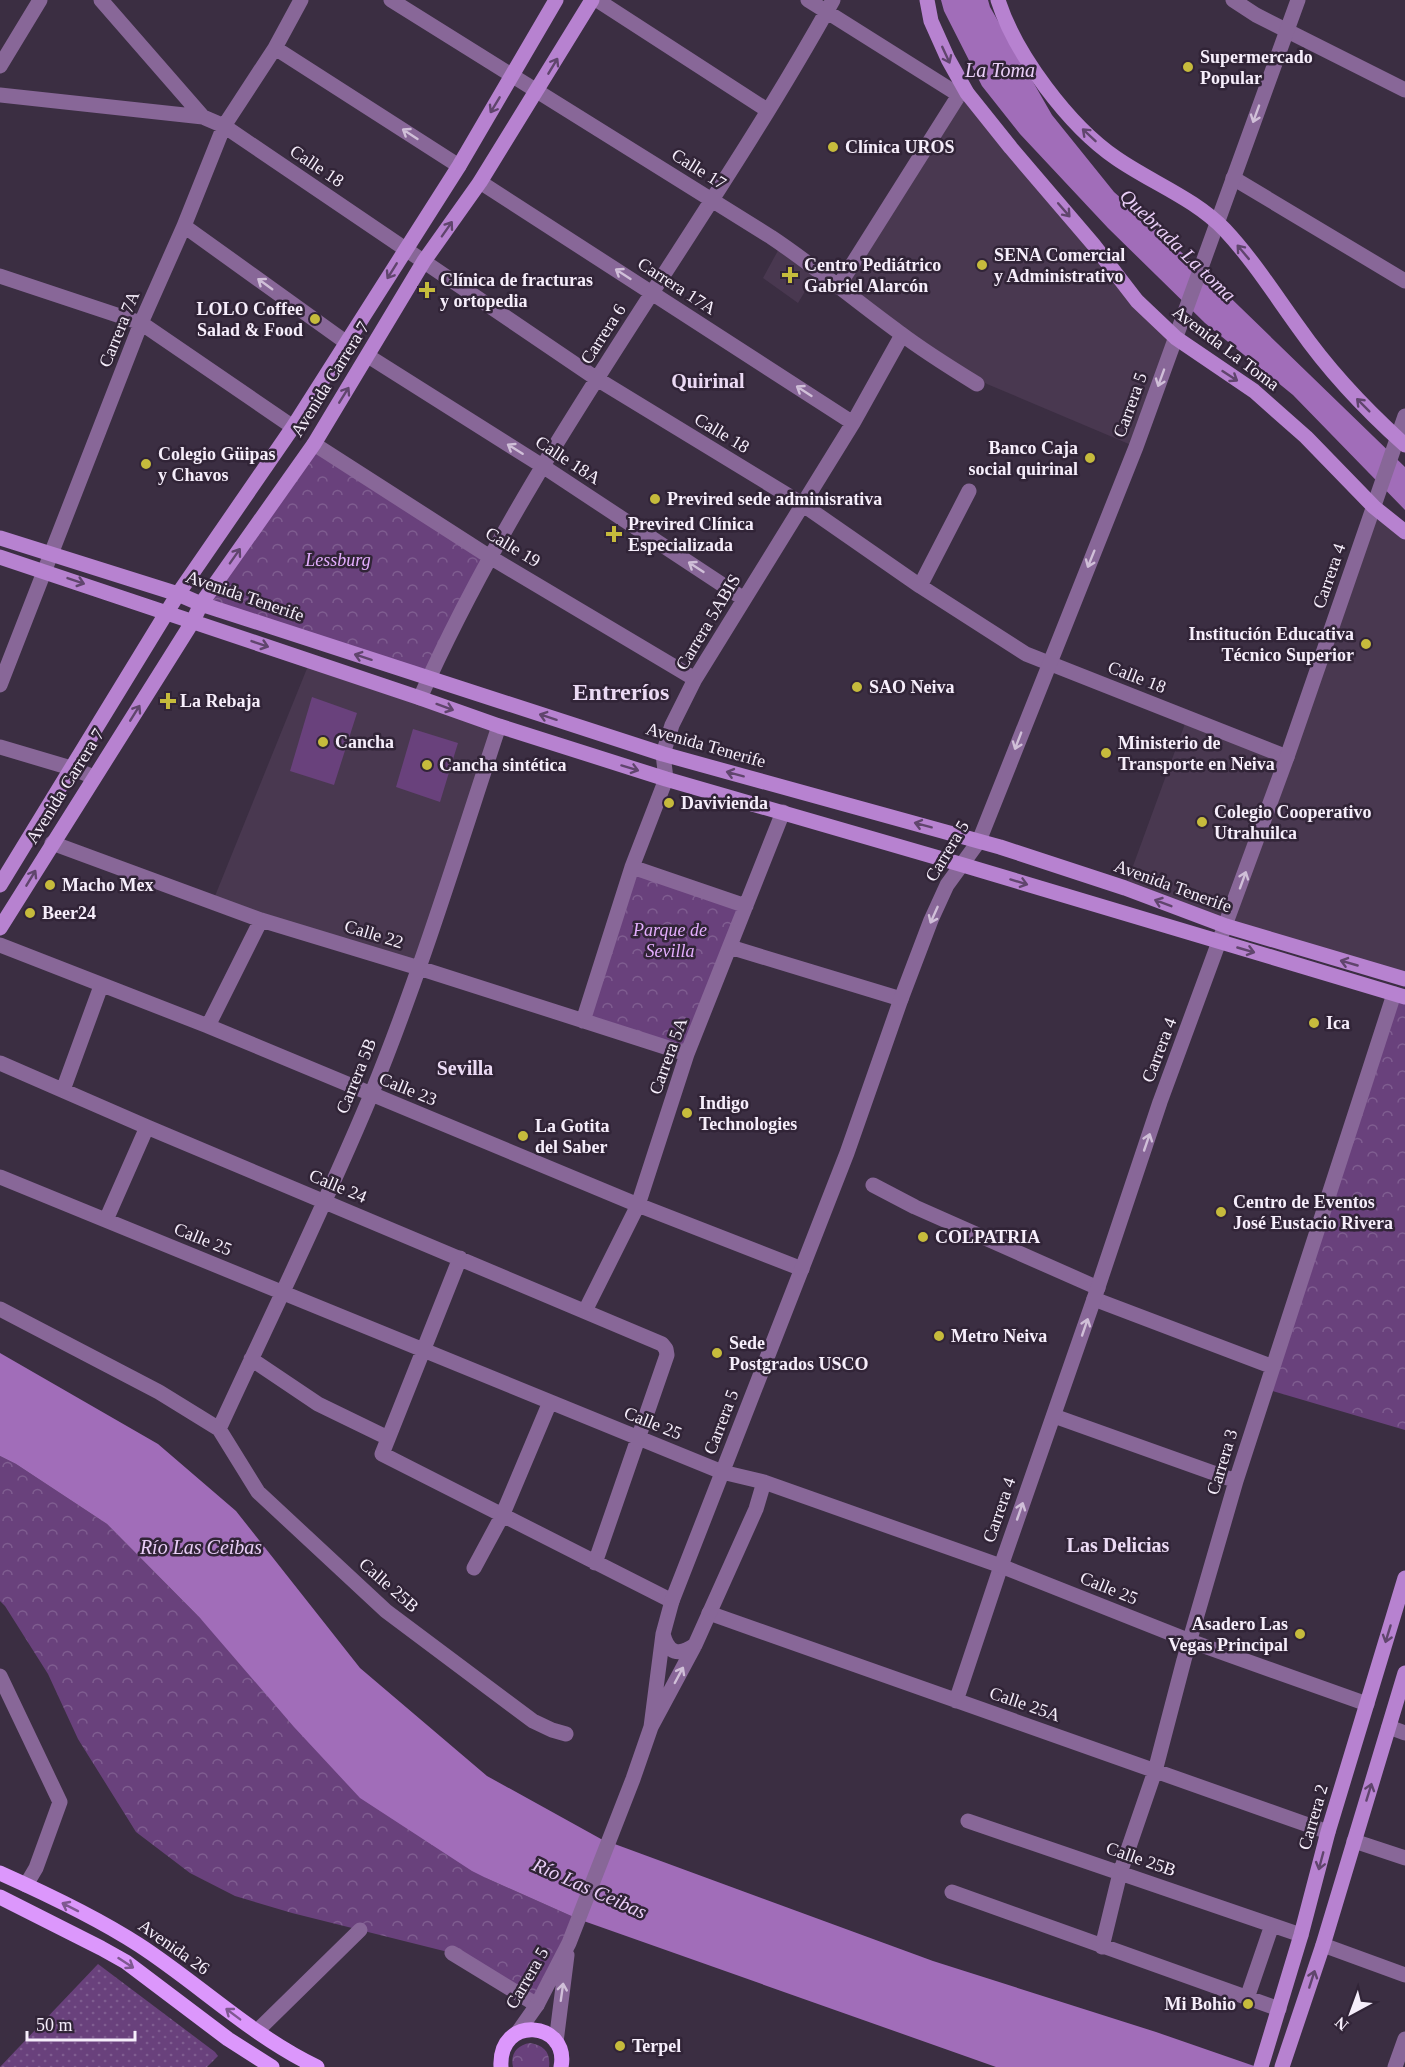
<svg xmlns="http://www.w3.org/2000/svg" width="1405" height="2067" viewBox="0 0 1405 2067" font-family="'Times New Roman',serif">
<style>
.built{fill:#493850}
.grass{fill:url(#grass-dots)}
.park{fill:url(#park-crowns)}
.garden{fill:#69417c}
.water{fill:#a16db9}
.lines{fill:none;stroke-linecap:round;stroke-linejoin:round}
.minor{stroke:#886798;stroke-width:15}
.tertiary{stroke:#886798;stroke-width:15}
.secondary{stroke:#b782d0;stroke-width:15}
.primary{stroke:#dc97fc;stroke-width:15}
.oneway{stroke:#60456d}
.oneway2{stroke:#d0bfd8}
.oneway3{stroke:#7e5890}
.poi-dot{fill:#c6bb3c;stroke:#312437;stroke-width:2}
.labels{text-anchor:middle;stroke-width:5;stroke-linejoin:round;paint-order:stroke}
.poi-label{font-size:18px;font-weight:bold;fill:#f6eefb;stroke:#312437;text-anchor:start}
.street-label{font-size:18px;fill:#f6eefb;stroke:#312437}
.park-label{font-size:18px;font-style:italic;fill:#e4aefe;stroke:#312437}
.water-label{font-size:20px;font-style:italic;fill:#eacff8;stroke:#312437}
.neighbourhood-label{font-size:20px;font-weight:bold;fill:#ebdaf4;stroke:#312437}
.district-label{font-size:24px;font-weight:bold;fill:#ebdaf4;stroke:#312437}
</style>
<defs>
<pattern id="grass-dots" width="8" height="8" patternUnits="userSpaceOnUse" patternTransform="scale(1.5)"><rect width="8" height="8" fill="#69417c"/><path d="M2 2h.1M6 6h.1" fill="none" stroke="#7f5d90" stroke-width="1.8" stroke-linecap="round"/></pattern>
<pattern id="park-crowns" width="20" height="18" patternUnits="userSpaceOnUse" patternTransform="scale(1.5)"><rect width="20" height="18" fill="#69417c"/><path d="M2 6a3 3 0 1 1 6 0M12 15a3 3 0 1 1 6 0" fill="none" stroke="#7f5d90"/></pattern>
</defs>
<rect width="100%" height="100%" fill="#3b2e42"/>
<path class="built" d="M959,95L1176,338L1136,447L987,384L842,286Z
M781,245L817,271L798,303L763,278Z
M1374,507L1405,532V979L1226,926Z
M310,661L499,726L419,968L213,901Z
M1186,721L1280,757L1219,919L1125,888Z"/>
<path class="grass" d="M98,1964L215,2052L218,2056L207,2067H0Z"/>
<path class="park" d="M314,444L490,557L428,678L201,604Z
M632,867L746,906L687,1054L583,1021Z
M1394,994L1405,997V1430L1266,1389Z
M0,1456L16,1464L107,1524L200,1618L486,1878L578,1919L537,2005L452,1953L292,1913L235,1896L190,1873L136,1832L78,1739L48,1674L5,1606L0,1601Z
M530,2043C544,2045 551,2053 549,2067H513C510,2054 517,2045 530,2043Z"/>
<path class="garden" d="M312,697L357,713L334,785L290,771Z
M413,729L458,743L440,802L396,787Z"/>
<path class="water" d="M941,0H988L990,7L1052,115L1114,192L1209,277L1405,467V510L1293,395L1205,323L1108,228L1020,134L982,86L944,11Z
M0,1353L158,1444L236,1511L360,1668L487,1776L601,1839L933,1961L1156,2032L1257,2067H996L578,1919L486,1878L472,1871L360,1798L294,1727L200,1618L107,1524L16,1464L0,1456Z"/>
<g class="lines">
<path class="minor" d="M101,0L203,117L224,126L597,379L802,504L920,586L1026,654L1287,757
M391,0L771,237C816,267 857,302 900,333C925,352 951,368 977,384
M597,0L767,110
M808,0L959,95
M1233,0L1256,15L1405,90
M275,48L459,166
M0,66L40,0
M0,95L203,117
M1233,178L1405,281
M480,182L853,423
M184,226L347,343
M0,276L141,323L293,427
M838,287L959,95L967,93
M368,356L544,467L744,599
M314,444L490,557L695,679
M920,586L969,491
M0,685L141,323L184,226L224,126L275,48L301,0
M420,698C530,450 702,236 833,0
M0,747L71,768L94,777
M52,843L261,920L419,968L687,1054
M632,867L746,906
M0,945L208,1026L638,1205L802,1269
M730,947L901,999
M583,1021L632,867L666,779L663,754L672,725L695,679L853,423L902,335
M208,1026L261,920
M0,1063L147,1127L662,1344L666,1349L667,1355L595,1563
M63,1090L101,986
M0,1177L722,1472
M873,1185L915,1207L1098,1288
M106,1220L147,1127
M460,1258L382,1454L672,1601
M1094,1299L1273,1367
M0,1309L159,1392L219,1429L258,1492L386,1611L533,1721L552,1730L566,1734
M585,1311L638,1205L687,1054L783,812
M251,1359L318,1404L388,1438
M1054,1416L1236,1481
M219,1429C270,1318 324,1208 371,1095C420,975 458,850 499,726
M474,1568L502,1516L550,1402
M709,1613L1328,1832
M0,1676L60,1802L36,1868L26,1885
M956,1701L1001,1566
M1389,1727L1405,1733
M968,1821L1301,1935
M1354,1841L1405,1858
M952,1892L1279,2009
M1323,1945L1405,1975
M1102,1947L1120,1873L1155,1771L1184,1660L1236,1481L1394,994
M452,1953L537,2005
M1247,1998L1272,1925
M257,2031L360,1930
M1395,2067L1405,2039"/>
<path class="tertiary" d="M722,1472L764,1482L1001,1566L1190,1641L1367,1704
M1001,1566L1094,1299L1160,1102L1287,757L1405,416
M663,1634C668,1653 678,1657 695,1645
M651,1727L663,1634L672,1601L847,1153L901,999L931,920L947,885L979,841L1136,447L1298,0
M518,2032L537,2005L569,1943L633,1779L651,1727L695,1645L756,1509L764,1482
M556,2042L567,1955"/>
<path class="secondary" d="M927,0L931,21L948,59L967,93L1011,148L1093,244L1137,301L1176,338L1254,391L1306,437L1374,507L1405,532
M998,0C1015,54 1069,126 1116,158C1152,183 1194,198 1225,230C1253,260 1275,295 1299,328C1329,371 1366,410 1405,445
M0,538L178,594L201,604L663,754L1000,847L1125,888L1226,926L1405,979
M0,557L420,698L499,726L666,779L963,865L1405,997
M0,885L178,594L293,427L459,166L556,0
M0,928L193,621L201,604L314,444L424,261L480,182L592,0
M1261,2067L1301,1935L1328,1832L1405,1578
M1282,2067L1323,1945L1405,1673"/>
<path class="primary" d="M0,1873C47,1894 96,1917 139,1945C199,1984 252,2036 317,2067
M0,1897L101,1948L126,1962L228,2039L272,2067
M501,2067C498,2014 570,2021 561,2067"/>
</g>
<defs><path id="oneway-shaft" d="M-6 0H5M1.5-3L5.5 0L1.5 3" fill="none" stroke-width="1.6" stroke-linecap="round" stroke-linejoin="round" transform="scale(1.5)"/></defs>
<g class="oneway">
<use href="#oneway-shaft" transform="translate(946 55) rotate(65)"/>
<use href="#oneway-shaft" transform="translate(553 66) rotate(-59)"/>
<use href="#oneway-shaft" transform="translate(495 105) rotate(121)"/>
<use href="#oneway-shaft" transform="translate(1089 135) rotate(-137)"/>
<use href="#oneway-shaft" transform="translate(1064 210) rotate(49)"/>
<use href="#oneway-shaft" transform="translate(447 229) rotate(-55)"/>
<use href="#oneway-shaft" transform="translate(1243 252) rotate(-130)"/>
<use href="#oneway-shaft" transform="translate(392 271) rotate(122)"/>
<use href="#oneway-shaft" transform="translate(1230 376) rotate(33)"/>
<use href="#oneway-shaft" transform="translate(344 395) rotate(-58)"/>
<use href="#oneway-shaft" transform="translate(1363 405) rotate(-135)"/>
<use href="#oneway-shaft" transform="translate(235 556) rotate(-55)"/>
<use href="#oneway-shaft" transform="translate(76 581) rotate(19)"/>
<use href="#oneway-shaft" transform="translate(260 644) rotate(19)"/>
<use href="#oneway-shaft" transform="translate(363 657) rotate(-162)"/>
<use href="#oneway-shaft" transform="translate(445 707) rotate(20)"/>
<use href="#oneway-shaft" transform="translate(135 713) rotate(-58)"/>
<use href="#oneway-shaft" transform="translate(548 717) rotate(-162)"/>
<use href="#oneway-shaft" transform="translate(630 768) rotate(17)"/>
<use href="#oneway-shaft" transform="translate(735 774) rotate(-165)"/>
<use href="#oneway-shaft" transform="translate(923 825) rotate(-165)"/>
<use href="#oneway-shaft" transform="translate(31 878) rotate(-59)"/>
<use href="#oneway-shaft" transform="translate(1019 882) rotate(17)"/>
<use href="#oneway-shaft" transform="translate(1163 903) rotate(-159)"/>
<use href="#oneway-shaft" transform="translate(1246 950) rotate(16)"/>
<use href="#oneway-shaft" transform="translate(1349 963) rotate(-164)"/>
<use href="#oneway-shaft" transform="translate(1388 1634) rotate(107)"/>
<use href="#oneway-shaft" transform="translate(1369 1792) rotate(-73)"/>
<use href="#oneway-shaft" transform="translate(1321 1861) rotate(105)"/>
<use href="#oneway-shaft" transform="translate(1312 1979) rotate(-72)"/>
</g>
<g class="oneway2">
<use href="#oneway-shaft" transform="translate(1256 114) rotate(110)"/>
<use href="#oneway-shaft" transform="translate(410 134) rotate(-147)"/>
<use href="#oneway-shaft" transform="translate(623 274) rotate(-147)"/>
<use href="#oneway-shaft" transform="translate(265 284) rotate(-144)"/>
<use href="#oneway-shaft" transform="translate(1161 378) rotate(110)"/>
<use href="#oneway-shaft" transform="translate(804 391) rotate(-147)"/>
<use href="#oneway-shaft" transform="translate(515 449) rotate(-148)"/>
<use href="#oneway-shaft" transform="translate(1091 559) rotate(112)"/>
<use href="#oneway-shaft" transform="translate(696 567) rotate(-147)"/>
<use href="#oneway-shaft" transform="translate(1018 741) rotate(111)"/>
<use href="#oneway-shaft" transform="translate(1243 880) rotate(-70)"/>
<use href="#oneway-shaft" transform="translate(934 915) rotate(114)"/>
<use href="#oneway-shaft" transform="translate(1147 1142) rotate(-71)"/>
<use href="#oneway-shaft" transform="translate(1085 1327) rotate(-71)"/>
<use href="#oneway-shaft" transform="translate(1020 1511) rotate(-71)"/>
<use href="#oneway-shaft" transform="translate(679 1675) rotate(-62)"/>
<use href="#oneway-shaft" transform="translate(562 1992) rotate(-82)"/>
</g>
<g class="oneway3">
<use href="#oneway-shaft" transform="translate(70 1907) rotate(-153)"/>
<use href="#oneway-shaft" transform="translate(126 1963) rotate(33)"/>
<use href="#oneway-shaft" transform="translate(233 2014) rotate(-143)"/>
</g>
<g class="poi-dot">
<circle cx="1188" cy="67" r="6"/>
<circle cx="833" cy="147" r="6"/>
<circle cx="982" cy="265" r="6"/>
<path d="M787 266h6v6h6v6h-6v6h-6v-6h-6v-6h6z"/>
<path d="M424 281h6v6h6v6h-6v6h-6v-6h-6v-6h6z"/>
<circle cx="315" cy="319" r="6"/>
<circle cx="1090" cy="458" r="6"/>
<circle cx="146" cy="464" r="6"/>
<circle cx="655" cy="499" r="6"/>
<path d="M611 525h6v6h6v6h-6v6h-6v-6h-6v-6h6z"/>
<circle cx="1366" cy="644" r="6"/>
<circle cx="857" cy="687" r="6"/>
<path d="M165 692h6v6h6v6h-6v6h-6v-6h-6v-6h6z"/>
<circle cx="323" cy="742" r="6"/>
<circle cx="1106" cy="753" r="6"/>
<circle cx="427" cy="765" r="6"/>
<circle cx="669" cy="803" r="6"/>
<circle cx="1202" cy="822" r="6"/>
<circle cx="50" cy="885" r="6"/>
<circle cx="30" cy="913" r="6"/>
<circle cx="1314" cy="1023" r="6"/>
<circle cx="687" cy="1113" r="6"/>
<circle cx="523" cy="1136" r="6"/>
<circle cx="1221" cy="1212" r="6"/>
<circle cx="923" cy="1237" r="6"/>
<circle cx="939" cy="1336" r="6"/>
<circle cx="717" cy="1353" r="6"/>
<circle cx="1300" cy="1634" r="6"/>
<circle cx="1248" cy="2004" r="6"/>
<circle cx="620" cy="2046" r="6"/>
</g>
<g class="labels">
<g class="poi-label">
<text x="1200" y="63">Supermercado<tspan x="1200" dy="21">Popular</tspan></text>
<text x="845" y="153">Clínica UROS</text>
<text x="994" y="261">SENA Comercial<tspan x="994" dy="21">y Administrativo</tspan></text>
<text x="804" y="271">Centro Pediátrico<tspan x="804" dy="21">Gabriel Alarcón</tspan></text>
<text x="440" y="286">Clínica de fracturas<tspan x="440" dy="21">y ortopedia</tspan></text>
<text x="303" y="315" text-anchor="end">LOLO Coffee<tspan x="303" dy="21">Salad &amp; Food</tspan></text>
<text x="1078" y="454" text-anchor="end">Banco Caja<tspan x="1078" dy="21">social quirinal</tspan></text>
<text x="158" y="460">Colegio Güipas<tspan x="158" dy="21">y Chavos</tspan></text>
<text x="667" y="505">Previred sede adminisrativa</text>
<text x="628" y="530">Previred Clínica<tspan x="628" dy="21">Especializada</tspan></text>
<text x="1354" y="640" text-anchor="end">Institución Educativa<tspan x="1354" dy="21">Técnico Superior</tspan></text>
<text x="869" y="693">SAO Neiva</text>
<text x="180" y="707">La Rebaja</text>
<text x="335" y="748">Cancha</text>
<text x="1118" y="749">Ministerio de<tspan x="1118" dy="21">Transporte en Neiva</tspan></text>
<text x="439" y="771">Cancha sintética</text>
<text x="681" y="809">Davivienda</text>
<text x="1214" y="818">Colegio Cooperativo<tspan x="1214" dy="21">Utrahuilca</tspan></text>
<text x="62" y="891">Macho Mex</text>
<text x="42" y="919">Beer24</text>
<text x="1326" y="1029">Ica</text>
<text x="699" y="1109">Indigo<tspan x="699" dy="21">Technologies</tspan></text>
<text x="535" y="1132">La Gotita<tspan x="535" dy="21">del Saber</tspan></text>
<text x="1233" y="1208">Centro de Eventos<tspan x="1233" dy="21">José Eustacio Rivera</tspan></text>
<text x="935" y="1243">COLPATRIA</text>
<text x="951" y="1342">Metro Neiva</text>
<text x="729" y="1349">Sede<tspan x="729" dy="21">Postgrados USCO</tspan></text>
<text x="1288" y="1630" text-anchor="end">Asadero Las<tspan x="1288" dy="21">Vegas Principal</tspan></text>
<text x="1236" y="2010" text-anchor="end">Mi Bohio</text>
<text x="632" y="2052">Terpel</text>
</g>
<g class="street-label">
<text transform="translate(317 166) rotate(34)" y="6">Calle 18</text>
<text transform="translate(699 169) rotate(32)" y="6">Calle 17</text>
<text transform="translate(677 286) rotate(33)" y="6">Carrera 17A</text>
<text transform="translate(119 329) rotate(-68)" y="6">Carrera 7A</text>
<text transform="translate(603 334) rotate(-57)" y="6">Carrera 6</text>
<text transform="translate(1226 348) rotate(37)" y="6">Avenida La Toma</text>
<text transform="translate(330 379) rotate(-58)" y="6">Avenida Carrera 7</text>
<text transform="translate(1130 405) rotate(-70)" y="6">Carrera 5</text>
<text transform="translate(722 433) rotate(31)" y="6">Calle 18</text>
<text transform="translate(568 460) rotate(33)" y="6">Calle 18A</text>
<text transform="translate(513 547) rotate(31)" y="6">Calle 19</text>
<text transform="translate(1329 576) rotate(-71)" y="6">Carrera 4</text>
<text transform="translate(245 596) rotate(19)" y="6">Avenida Tenerife</text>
<text transform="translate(708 622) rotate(-59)" y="6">Carrera 5ABIS</text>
<text transform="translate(1137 677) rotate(21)" y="6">Calle 18</text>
<text transform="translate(706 745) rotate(16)" y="6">Avenida Tenerife</text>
<text transform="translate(65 786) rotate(-58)" y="6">Avenida Carrera 7</text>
<text transform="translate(947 851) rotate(-59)" y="6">Carrera 5</text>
<text transform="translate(1173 886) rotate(20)" y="6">Avenida Tenerife</text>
<text transform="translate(374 934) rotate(17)" y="6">Calle 22</text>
<text transform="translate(1159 1050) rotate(-69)" y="6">Carrera 4</text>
<text transform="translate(668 1056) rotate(-70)" y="6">Carrera 5A</text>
<text transform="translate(356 1076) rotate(-68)" y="6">Carrera 5B</text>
<text transform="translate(408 1089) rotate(22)" y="6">Calle 23</text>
<text transform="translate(338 1186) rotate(23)" y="6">Calle 24</text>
<text transform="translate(203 1239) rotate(22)" y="6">Calle 25</text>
<text transform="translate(721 1422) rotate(-69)" y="6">Carrera 5</text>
<text transform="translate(653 1423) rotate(22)" y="6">Calle 25</text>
<text transform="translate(1222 1462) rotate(-73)" y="6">Carrera 3</text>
<text transform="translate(999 1510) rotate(-71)" y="6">Carrera 4</text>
<text transform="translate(389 1585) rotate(41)" y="6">Calle 25B</text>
<text transform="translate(1109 1588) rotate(22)" y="6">Calle 25</text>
<text transform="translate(1025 1704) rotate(19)" y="6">Calle 25A</text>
<text transform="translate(1313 1817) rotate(-74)" y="6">Carrera 2</text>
<text transform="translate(1141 1859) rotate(19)" y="6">Calle 25B</text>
<text transform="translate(174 1947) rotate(35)" y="6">Avenida 26</text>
<text transform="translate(527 1978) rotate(-60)" y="6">Carrera 5</text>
</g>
<g class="park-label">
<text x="338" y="566">Lessburg</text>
<text x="670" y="936">Parque de<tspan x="670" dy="21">Sevilla</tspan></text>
</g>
<g class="water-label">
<text x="1000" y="77">La Toma</text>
<text transform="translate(1178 245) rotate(44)" y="7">Quebrada La toma</text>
<text x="201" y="1554">Río Las Ceibas</text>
<text transform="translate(590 1888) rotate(24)" y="7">Río Las Ceibas</text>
</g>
<g class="neighbourhood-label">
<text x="708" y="388">Quirinal</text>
<text x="465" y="1075">Sevilla</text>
<text x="1118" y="1552">Las Delicias</text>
</g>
<g class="district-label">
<text x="621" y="700">Entreríos</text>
</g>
</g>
<g transform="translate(1351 2013) rotate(221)" stroke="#312437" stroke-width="4.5" paint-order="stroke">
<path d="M0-4.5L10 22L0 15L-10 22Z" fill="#f6eefb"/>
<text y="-9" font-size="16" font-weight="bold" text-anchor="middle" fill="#f6eefb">N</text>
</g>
<path d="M27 2031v9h108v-9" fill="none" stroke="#f6eefb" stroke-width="3"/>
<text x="36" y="2031" font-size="18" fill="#f6eefb" stroke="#312437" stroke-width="4.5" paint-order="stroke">50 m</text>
</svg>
